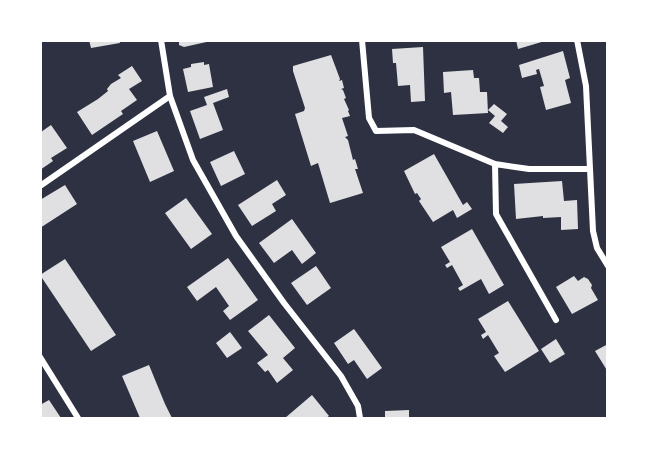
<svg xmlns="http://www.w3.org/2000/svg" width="648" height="459" viewBox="0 0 648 459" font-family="'Fira Sans',sans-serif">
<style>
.building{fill:#e0e0e3}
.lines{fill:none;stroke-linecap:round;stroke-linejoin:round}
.minor{stroke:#fff;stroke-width:6}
</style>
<rect width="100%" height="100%" fill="#2d3142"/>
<path class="building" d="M89,40H119L120,43L91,48Z
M179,40H211V41L184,47L179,45Z
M516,40H545V41L518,49Z
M423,47L425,101L411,102L410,85L398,86L396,63H393L392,49Z
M563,51L570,78L565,80L571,103L546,110L540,87L544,86L539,69L536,70L537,74L522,78L519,65Z
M331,55L340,79L339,81L342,80L344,88L341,89L343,90L346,98L344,99L349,110L348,111L350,116L342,118L348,136L345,137L348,140L353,160L355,159L358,169H355L363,193L330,203L318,163L311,166L295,114L304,111L305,108L293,71V66Z
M204,62V65L209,64L213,87L188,92L183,69L191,67V64Z
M132,66L142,81L129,89L137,100L121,111L123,114L92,135L77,112L98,99L108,91L107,89L111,84L121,78L118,75Z
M473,70L474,78H479L480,92H487L488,113L453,115L451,92L444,93L443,72Z
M227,89L229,97L213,103L223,130L200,139L190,111L207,105L204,97Z
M494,104L507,114L501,121L508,127L503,133L489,123L495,116L488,110Z
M51,125L67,148L51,158L53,161L40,170L41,132Z
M157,131L174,171L150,182L133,141Z
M234,151L245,174L221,186L210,162Z
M434,154L463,205L467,202L472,209L457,218L453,210L433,222L419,201L421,199L417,193L415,194L404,171Z
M277,180L286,195L272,204L276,211L252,226L238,205Z
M562,181L564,201L577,200L578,229L561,230V217L543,218V216L516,219L514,184Z
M65,185L77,204L40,228V200Z
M186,198L212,234L191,249L165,213Z
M292,219L316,253L302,264L292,250L274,263L259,243Z
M472,229L504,285L489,294L481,279L460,291L458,288L463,285L452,265L447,268L445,265L450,262L441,247Z
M228,258L258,300L230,320L223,311L229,306L216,287L197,301L187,287Z
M65,259L116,335L91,351L40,275Z
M316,266L331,288L307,305L291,283Z
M574,276L578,281L584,277L588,279L592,285L591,288L598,300L572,314L556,287Z
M508,301L539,351L505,372L494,356L499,353L488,335L483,339L481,335L486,332L478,319Z
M269,315L295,348L283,358L293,370L277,383L268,370L265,372L257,363L268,355L248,331Z
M354,329L382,368L367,379L354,360L348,364L334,343Z
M230,332L242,348L227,358L216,343Z
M556,339L565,354L550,363L541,349Z
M608,344V372L595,351Z
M149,365L165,404L172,418H140L122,376Z
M312,395L329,416L326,418H285Z
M49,400L61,418H40V405Z
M409,410V418H385V411Z"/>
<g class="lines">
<path class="minor" d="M161,40L170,96L193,160L236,236L284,303L341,376L358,406L360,418
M362,40L369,118L376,131L414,130L495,164L529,169H589
M577,40L586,86L593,231L597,248L608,266
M495,164L496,214L556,320
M40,186L170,96
M40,357L78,418"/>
</g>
<rect width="648" height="459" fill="none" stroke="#ffffff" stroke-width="84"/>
</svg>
